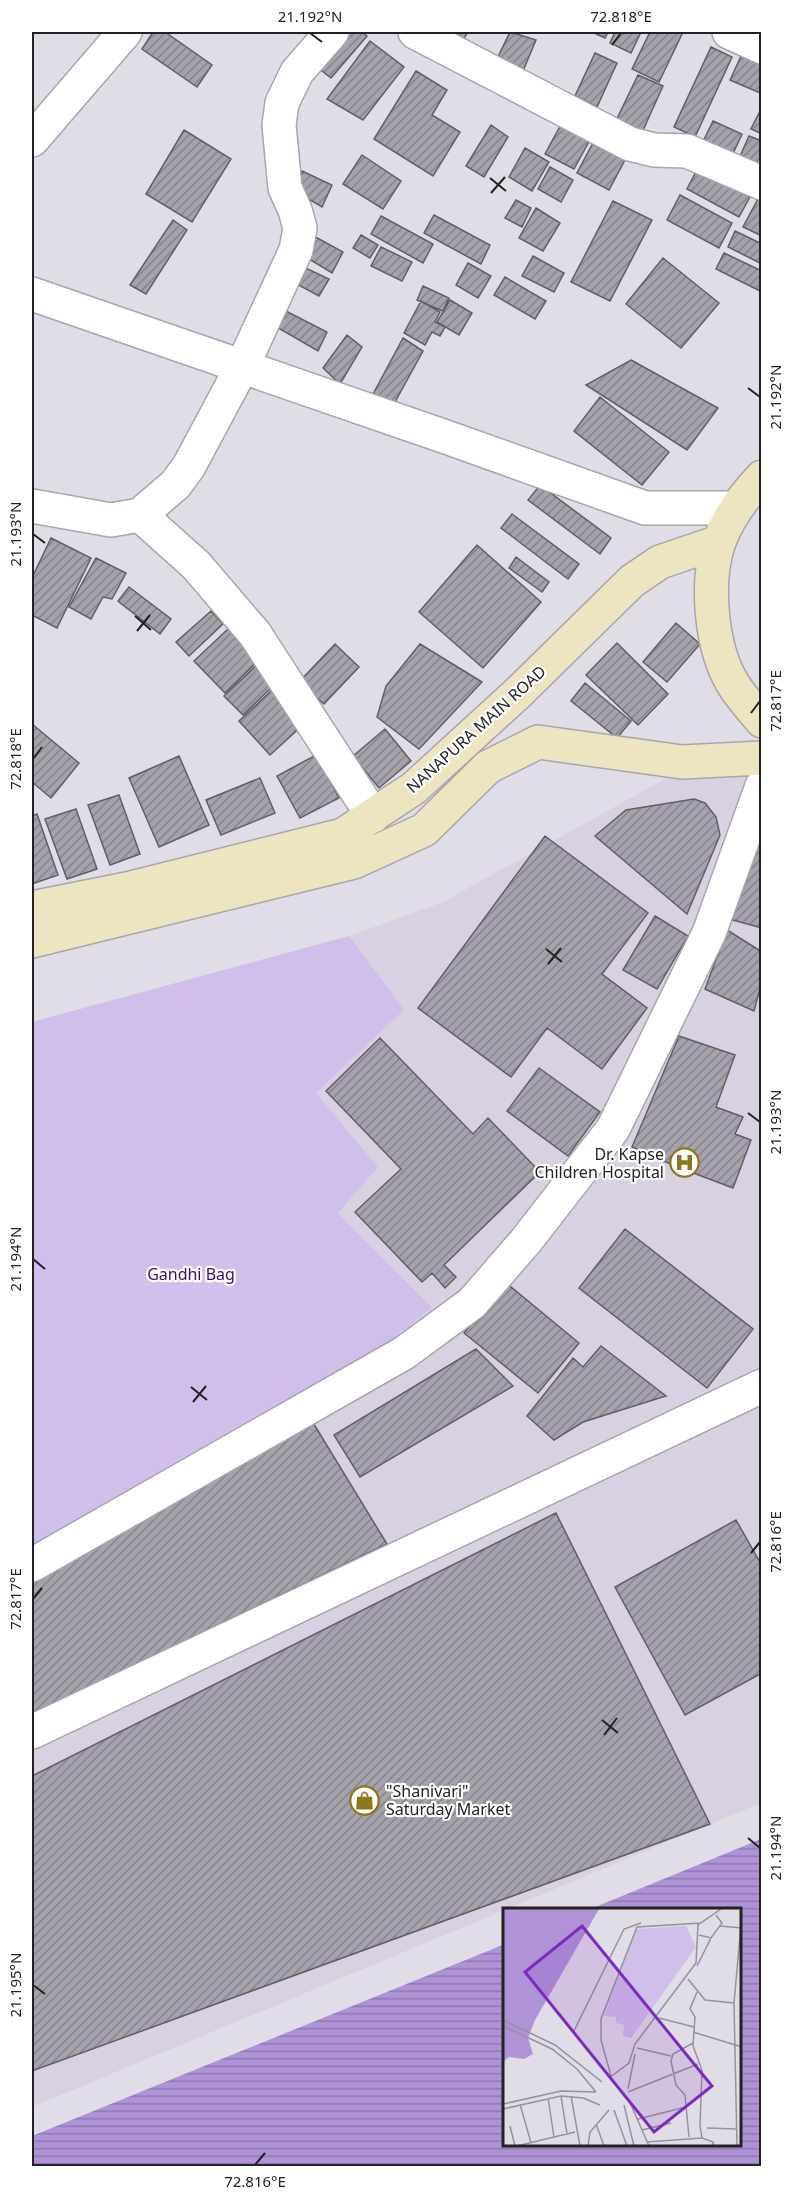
<svg xmlns="http://www.w3.org/2000/svg" width="793" height="2198" viewBox="0 0 793 2198" font-family="'Noto Sans',sans-serif">
<style>
.built{fill:#d8d1e2}
.green{fill:#d0beeb}
.water{fill:url(#water-rules)}
.building{fill:url(#building-hatch);stroke:#625e67;stroke-width:1.5}
.lines{fill:none;stroke-linecap:round;stroke-linejoin:round}
.minor-casing{stroke:#a9a5af;stroke-width:36}
.secondary-casing{stroke:#a9a5af;stroke-width:36}
.minor{stroke:#fff;stroke-width:33}
.secondary{stroke:#ede5c0;stroke-width:33}
.ticks{fill:none;stroke:#222124;stroke-width:2}
.labels{text-anchor:middle;stroke-width:4.5;stroke-linejoin:round;paint-order:stroke}
.street-label{font-size:16px;fill:#222124;stroke:#fff}
.poi-label{font-size:16px;fill:#222124;stroke:#fff;text-anchor:end}
.park-label{font-size:16px;fill:#3b1060;stroke:#fff}
.inset-road{fill:none;stroke:#959299;stroke-width:1.5}
.view{fill:#7b2cbf;fill-opacity:0.15;stroke:#7b2cbf;stroke-width:3}
.inset-edge{fill:none;stroke:#222124;stroke-width:3}
.neatline{fill:none;stroke:#222124;stroke-width:2}
.ticks-label{font-size:15px;text-anchor:middle;fill:#222124}
</style>
<defs>
<pattern id="water-rules" width="6" height="5" patternUnits="userSpaceOnUse" patternTransform="scale(1.5)"><rect width="6" height="5" fill="#b093d7"/><path d="M0 2.5h6" fill="none" stroke="#8f78ae"/></pattern>
<pattern id="building-hatch" width="6" height="6" patternUnits="userSpaceOnUse" patternTransform="scale(1.5)"><rect width="6" height="6" fill="#a6a2ac"/><path d="M-1 1l2-2M0 6l6-6M5 7l2-2" fill="none" stroke="#87848c"/></pattern>
</defs>
<rect width="100%" height="100%" fill="#e1dde7"/>
<path class="built" d="M761,767V1803L32,2107V1548L432,1306L338,1213L378,1167L316,1093L404,1010L349,936L443,902L681,770Z"/>
<path class="green" d="M349,936L404,1010L316,1093L378,1167L338,1213L432,1307L386,1344L32,1553V1022Z"/>
<path class="water" d="M761,1839V2166H32V2136L505,1944V2146H740V1910H588Z"/>
<path class="building" d="M153,32H165L212,65L197,87L142,49Z
M340,32H362L367,36L331,78L313,64Z
M443,32H468L461,43Z
M510,32L536,40L523,71L497,59Z
M592,32H608L605,38Z
M615,32H641L631,53L610,43Z
M650,32H683L659,82L632,69Z
M370,41L404,67L363,120L327,99Z
M711,47L732,57L695,137L674,127Z
M595,53L617,63L597,107L575,96Z
M742,54L762,63L760,93L730,80Z
M416,71L447,90L432,115L460,132L433,176L374,139Z
M638,75L663,86L640,137L614,125Z
M762,107V134L751,129Z
M563,121L592,136L574,169L545,154Z
M713,121L742,134L730,160L701,146Z
M491,125L508,137L484,177L466,166Z
M184,130L231,159L192,222L146,194Z
M749,136L762,141V172L738,161Z
M594,141L626,158L609,190L577,173Z
M525,148L549,162L532,191L509,177Z
M362,155L401,181L383,209L343,184Z
M700,164L752,193L739,217L687,189Z
M550,167L573,180L561,202L538,189Z
M302,171L332,185L322,207L295,191Z
M680,195L732,223L719,248L667,220Z
M759,197L762,199V236L743,227Z
M516,200L531,208L522,227L505,218Z
M613,201L652,220L610,301L571,282Z
M536,208L560,223L543,251L519,238Z
M434,215L490,245L481,264L424,233Z
M381,216L433,244L423,263L371,234Z
M173,220L187,230L146,294L130,285Z
M735,231L762,244V264L728,247Z
M310,234L343,252L332,273L304,256Z
M361,235L378,245L370,258L353,248Z
M381,247L412,262L402,281L371,266Z
M724,253L762,271V292L716,269Z
M533,256L564,273L554,292L522,276Z
M663,258L719,303L681,348L626,304Z
M468,263L491,276L478,298L456,285Z
M297,264L329,279L319,296L291,281Z
M505,277L546,301L535,319L494,295Z
M423,286L449,298L443,311L417,300Z
M450,300L472,313L459,335L437,322Z
M421,301L440,312L435,322L445,327L440,336L432,332L425,345L404,333Z
M280,308L327,332L318,351L273,325Z
M347,335L362,347L340,384L323,368Z
M403,338L423,351L395,402L371,398Z
M631,360L718,408L687,450L586,385Z
M600,397L669,452L642,485L574,431Z
M540,485L611,538L600,554L528,500Z
M512,514L579,564L568,579L501,528Z
M51,538L91,558L57,628L32,615V578Z
M477,545L541,602L483,668L419,612Z
M516,557L549,582L542,592L509,568Z
M96,558L126,573L112,599L103,597L91,619L69,607Z
M129,587L171,619L160,634L118,601Z
M211,611L223,624L189,656L176,642Z
M676,623L700,644L667,682L643,662Z
M229,628L259,660L225,693L194,661Z
M617,643L668,694L638,725L586,675Z
M335,644L359,667L324,704L299,682Z
M420,644L482,682L419,749L377,717L386,686Z
M258,664L276,683L243,715L224,696Z
M585,683L631,721L617,738L571,701Z
M272,690L304,724L270,755L239,721Z
M32,724L79,763L51,798L32,782Z
M385,729L411,761L379,788L353,756Z
M316,755L339,798L300,818L277,776Z
M179,756L209,825L159,847L129,778Z
M260,778L275,813L221,835L206,800Z
M119,795L140,854L110,865L88,805Z
M694,799L705,803L716,817L720,835L687,914L595,836L626,810Z
M76,809L97,869L67,879L45,819Z
M37,814L58,875L32,884V816Z
M545,836L648,913L602,974L647,1008L602,1069L547,1028L511,1077L418,1008Z
M758,845L762,846V928L729,919Z
M655,916L688,936L657,989L623,970Z
M727,930L762,952V981L754,1011L705,989Z
M679,1036L735,1055L716,1107L743,1117L735,1134L751,1140L733,1188L675,1166L632,1147Z
M380,1038L473,1134L488,1118L540,1172L444,1265L456,1277L445,1288L432,1273L422,1282L355,1212L401,1169L326,1091Z
M539,1068L600,1112L568,1156L507,1111Z
M625,1229L753,1329L707,1388L579,1288Z
M505,1282L579,1343L538,1393L464,1333Z
M601,1346L666,1396L583,1422L554,1440L527,1416L573,1358L583,1367Z
M476,1349L513,1386L360,1477L334,1435Z
M312,1421L387,1544L32,1714V1576Z
M556,1513L710,1824L32,2071V1776Z
M736,1520L762,1566V1673L685,1715L615,1587Z"/>
<g class="lines">
<defs>
<path id="minor" d="M415,32L630,144L654,150L687,151L762,183
M729,32L762,47
M32,140L125,32
M32,294L446,437L645,508H736
M32,506L111,520L140,515L176,484L189,466L242,367L296,250L300,228L295,210L285,188L279,125L282,103L297,72L332,32
M140,515L196,565L255,634L373,816
M32,1565L404,1353L472,1303L525,1242L613,1129L709,933L762,786
M32,1732L762,1386"/>
<path id="secondary" d="M762,477C744,496 728,517 719,542C705,582 711,648 733,684C741,697 752,709 762,721
M32,908L127,889L343,835L414,788L519,692L632,581L660,562L719,542
M32,941L354,862L424,830L488,767L538,742L682,762L762,758"/>
</defs>
<use href="#minor" class="minor-casing"/>
<use href="#secondary" class="secondary-casing"/>
<use href="#minor" class="minor"/>
<use href="#secondary" class="secondary"/>
</g>
<path class="ticks" d="M310,33L322,42M612,45L621,33M490,178L506,191M491,193L505,177M748,388L760,397M33,534L45,543M135,616L151,630M137,631L150,615M751,713L760,701M33,759L42,747M546,949L562,962M548,964L561,948M748,1113L760,1122M33,1259L45,1269M191,1387L207,1400M193,1402L206,1386M751,1553L760,1542M33,1599L42,1588M602,1720L618,1733M604,1735L617,1718M748,1838L760,1848M33,1985L45,1994M255,2165L265,2153"/>
<defs>
<symbol id="hospital-ring" viewBox="-11 -11 22 22"><circle r="9.5" fill="#fff" stroke="#8b781d" stroke-width="1.5"/><path d="M-5-5h3v3.5h4V-5h3V5h-3V1.5h-4V5h-3Z" fill="#8b781d"/></symbol>
<symbol id="shop-ring" viewBox="-11 -11 22 22"><circle r="9.5" fill="#fff" stroke="#8b781d" stroke-width="1.5"/><path d="M-5-2.5h2.3a2.7 3.5 0 0 1 5.4 0H5L5.5 6h-11ZM-1.5-2.5h3a1.5 2.3 0 0 0-3 0Z" fill="#8b781d"/></symbol>
</defs>
<g fill-rule="evenodd">
<use href="#hospital-ring" x="668" y="1146" width="33" height="33"/>
<use href="#shop-ring" x="348" y="1784" width="33" height="33"/>
</g>
<g class="labels">
<g class="street-label">
<text transform="translate(476 729) rotate(-42)" y="6">NANAPURA MAIN ROAD</text>
</g>
<g class="poi-label">
<text x="664" y="1160">Dr. Kapse<tspan x="664" dy="18">Children Hospital</tspan></text>
<text x="386" y="1797" text-anchor="start">"Shanivari"<tspan x="386" dy="18">Saturday Market</tspan></text>
</g>
<g class="park-label">
<text x="191" y="1280">Gandhi Bag</text>
</g>
</g>
<g transform="translate(503 1908)">
<rect width="238" height="238" fill="#e1dde7"/>
<path d="M183,18L193,39L128,130L120,128L121,117L113,115V109L101,108L133,21Z" fill="#d0beeb"/>
<path d="M0,1H96L32,112L25,130L30,146L21,151L6,149L0,154Z" fill="#b093d7"/>
<path class="inset-road" d="M217,18L239,20M196,27L208,30L219,15L213,7M194,58L208,30M185,71L202,92L231,95M194,84L187,101L192,109L190,138L199,162L197,218L199,230L210,234V238M156,110L191,119M0,112L52,137L99,174M0,118L49,141L74,161L93,184M190,124L239,139M70,125L121,21L138,15M134,140L168,148M108,168L98,132V111L134,19L198,15M106,170L126,155L132,136L193,55L195,17L218,1M125,181L132,146M125,184L195,156M58,188L64,226M68,188L77,238M45,190L51,229M125,190L146,238M0,196L58,183L93,184M17,196L28,235M121,197L131,238M0,201L58,188L80,190L97,197M111,202L124,238M135,211L183,199M93,216L101,238M7,218L12,238M204,220L233,221M139,222L168,215M186,229L182,187L173,177L168,153L170,146L190,135M144,234L199,230M14,238L72,224M85,238L87,224L106,202M234,238L231,95L239,6"/>
<path class="view" d="M79,18L209,178L151,224L22,64Z"/>
<rect width="238" height="238" class="inset-edge"/>
</g>
<rect width="793" height="2198" fill="none" stroke="#ffffff" stroke-width="66"/>
<rect x="33" y="33" width="727" height="2132" class="neatline"/>
<g class="ticks-label">
<text x="310" y="22">21.192°N</text>
<text x="621" y="22">72.818°E</text>
<text transform="translate(776 397) rotate(-90)" y="5">21.192°N</text>
<text transform="translate(16 534) rotate(-90)" y="5">21.193°N</text>
<text transform="translate(776 701) rotate(-90)" y="5">72.817°E</text>
<text transform="translate(16 759) rotate(-90)" y="5">72.818°E</text>
<text transform="translate(776 1122) rotate(-90)" y="5">21.193°N</text>
<text transform="translate(16 1259) rotate(-90)" y="5">21.194°N</text>
<text transform="translate(776 1542) rotate(-90)" y="5">72.816°E</text>
<text transform="translate(16 1599) rotate(-90)" y="5">72.817°E</text>
<text transform="translate(776 1848) rotate(-90)" y="5">21.194°N</text>
<text transform="translate(16 1985) rotate(-90)" y="5">21.195°N</text>
<text x="255" y="2187">72.816°E</text>
</g>
</svg>
